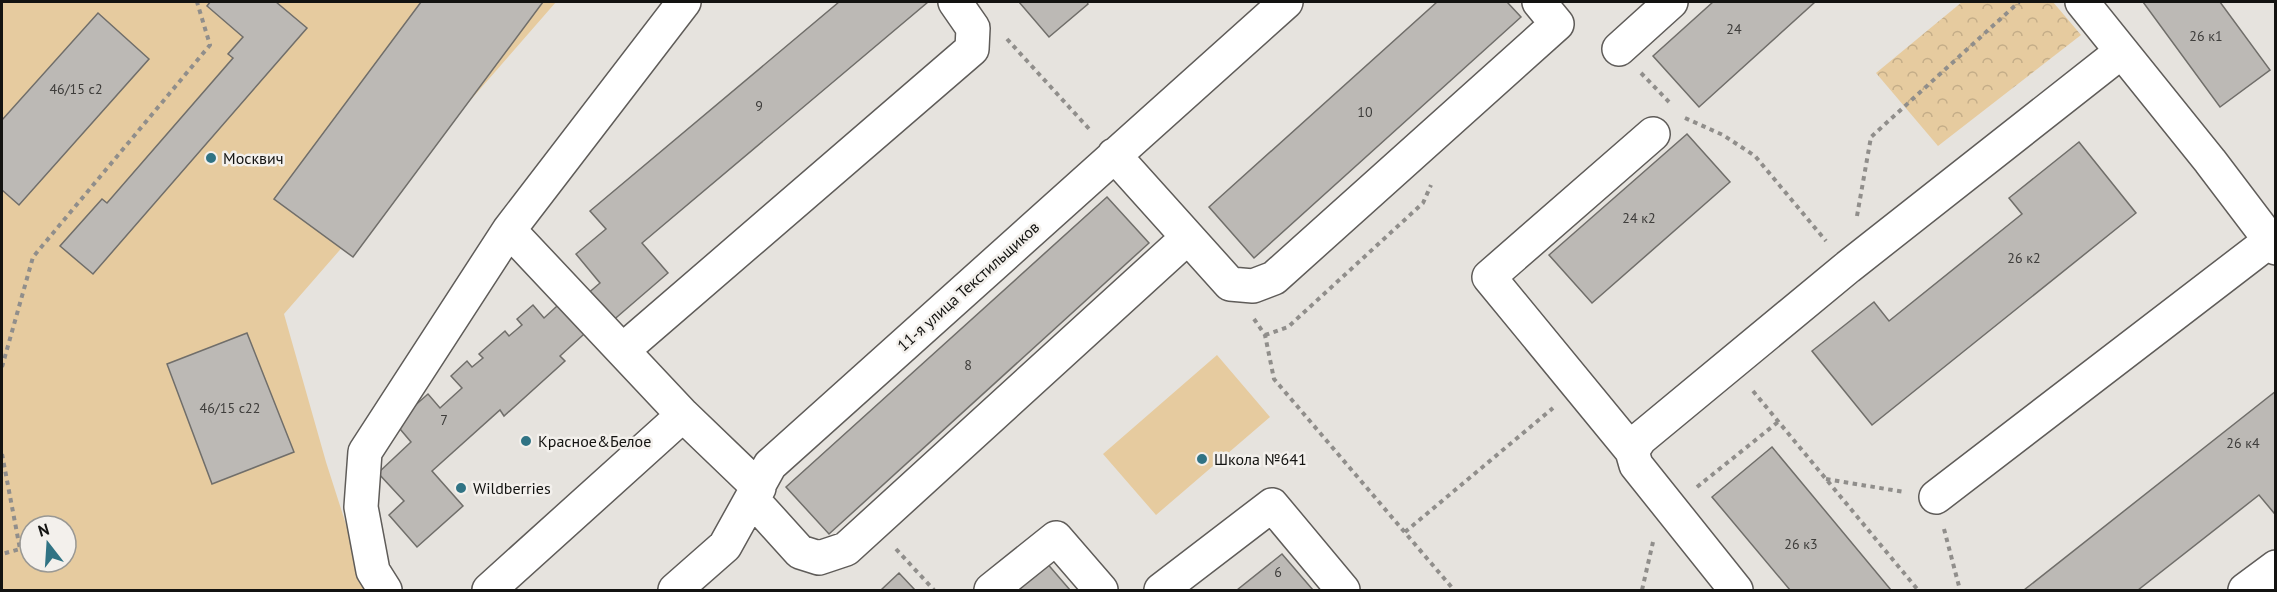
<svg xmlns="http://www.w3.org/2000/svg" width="2277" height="592" viewBox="0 0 2277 592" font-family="'PT Sans',sans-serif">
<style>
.park{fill:url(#park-crowns)}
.garden{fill:#e6cb9f;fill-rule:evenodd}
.building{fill:#bcb9b5;stroke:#706e6a;stroke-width:1.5}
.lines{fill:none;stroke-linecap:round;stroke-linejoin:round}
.minor-casing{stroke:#5f5c59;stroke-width:36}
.path{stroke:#908e8b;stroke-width:4;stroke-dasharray:4.5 4.5;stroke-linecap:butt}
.minor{stroke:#fff;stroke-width:33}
.poi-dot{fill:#307384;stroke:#f3f0ec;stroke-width:2}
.labels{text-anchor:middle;stroke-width:5;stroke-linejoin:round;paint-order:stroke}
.number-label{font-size:14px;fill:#3d3c3a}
.poi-label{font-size:16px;fill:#131311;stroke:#f3f0ec;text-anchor:start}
.street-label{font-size:16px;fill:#131311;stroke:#f3f0ec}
</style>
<defs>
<pattern id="park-crowns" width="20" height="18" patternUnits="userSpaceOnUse" patternTransform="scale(1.5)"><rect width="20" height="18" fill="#e6cb9f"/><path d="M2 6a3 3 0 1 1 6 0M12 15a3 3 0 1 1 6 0" fill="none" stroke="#c4ad88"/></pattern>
</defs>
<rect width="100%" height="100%" fill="#e6e3de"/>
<path class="park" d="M1962,2H2053L2081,35L1938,146L1876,73Z"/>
<path class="garden" d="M2,2H556L284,314L326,462L367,590H2ZM30,526H66V562H30Z
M1217,355L1270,417L1156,515L1103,454Z"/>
<path class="building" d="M210,2H276L307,28L93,274L60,246L102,199L107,203L233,58L228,54L243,37L207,6Z
M421,2H543L353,257L274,199Z
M839,2H928L642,243L668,273L610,323L586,295L600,283L576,254L606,229L590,211Z
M1019,2H1087L1088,4L1049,37Z
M1437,2H1507L1521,17L1254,258L1209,207Z
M1713,2H1815L1699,107L1653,56Z
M2143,2H2220L2270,70L2220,107Z
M98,13L149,59L19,205L2,190V120Z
M1687,134L1730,182L1592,303L1549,255Z
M2079,142L2136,213L1872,425L1812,351L1874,302L1889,321L2022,214L2009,198Z
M1107,197L1149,243L829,534L786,487Z
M568,296L594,325L560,356L565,361L504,416L500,410L432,471L463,506L417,547L389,515L404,501L378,473L411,442L395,423L428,394L440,408L462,388L451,376L467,361L472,367L483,358L479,354L505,331L509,336L522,325L517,319L533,305L544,318Z
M247,333L294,452L212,484L167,364Z
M2276,391V512L2274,513L2259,495L2138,590H2024Z
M1772,447L1891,590H1790L1712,497Z
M1282,554L1313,590H1237Z
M1045,561L1070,590H1009Z
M899,573L915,590H881Z"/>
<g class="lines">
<defs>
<path id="minor" d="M2082,2L2210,161L2276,248
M1619,49L1671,2
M1114,155L1230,284L1253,286L1274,278L1557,24L1539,2
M509,230L683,415L759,488
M623,350L972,49L973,28L955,2
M1632,451L1489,277L1653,134
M1936,497L2276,236
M752,499L800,552L819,558L846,549L1187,238
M385,590L373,571L361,507L365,452L509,230L684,2
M489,590L683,415
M675,590L725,546L770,465L1286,2
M991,590L1056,538L1101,590
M1161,590L1272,505L1343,590
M1736,590L1636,465L1632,451L1640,439L1848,267L2121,52
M2245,590L2276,567"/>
</defs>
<use href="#minor" class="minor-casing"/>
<path class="path" d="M1007,39L1091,131
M1641,73L1669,102
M1685,118L1723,135L1755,156L1826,241
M1857,216L1871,137L2019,2
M1254,319L1265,335L1274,379L1454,590
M1265,335L1288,327L1423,203L1431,185
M2,367L33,257L210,45L197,2
M1753,391L1918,590
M2,454L20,549L2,554
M1826,479L1904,492
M1697,487L1778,422
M1944,529L1960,590
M1405,532L1553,408
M896,549L934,590
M1642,590L1653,542"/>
<use href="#minor" class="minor"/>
</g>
<g class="poi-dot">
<circle cx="211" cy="158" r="6"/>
<circle cx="526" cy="441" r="6"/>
<circle cx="1202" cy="459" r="6"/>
<circle cx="461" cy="488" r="6"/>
</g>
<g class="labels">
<g class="number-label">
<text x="1734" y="34">24</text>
<text x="2206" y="41">26 к1</text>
<text x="76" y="94">46/15 с2</text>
<text x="759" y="111">9</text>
<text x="1365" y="117">10</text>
<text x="1639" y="223">24 к2</text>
<text x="2024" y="263">26 к2</text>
<text x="968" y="370">8</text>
<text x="230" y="413">46/15 с22</text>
<text x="444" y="425">7</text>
<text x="2243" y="448">26 к4</text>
<text x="1801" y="549">26 к3</text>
<text x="1278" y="577">6</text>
</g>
<g class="poi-label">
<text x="223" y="164">Москвич</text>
<text x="538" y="447">Красное&amp;Белое</text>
<text x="1214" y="465">Школа №641</text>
<text x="473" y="494">Wildberries</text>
</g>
<g class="street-label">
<text transform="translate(968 286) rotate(-42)" y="6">11-я улица Текстильщиков</text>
</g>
</g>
<rect width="2277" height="592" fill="none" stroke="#131311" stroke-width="6"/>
<g transform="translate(48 544) rotate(343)"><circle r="28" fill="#f3f0ec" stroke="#999894" stroke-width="1.5"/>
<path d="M0-4.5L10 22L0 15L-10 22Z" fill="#307384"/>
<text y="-9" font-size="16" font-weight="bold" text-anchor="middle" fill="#131311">N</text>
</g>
</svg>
